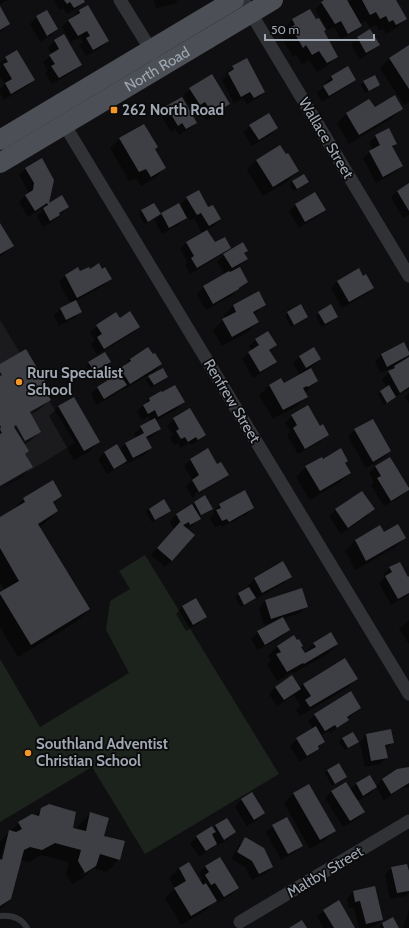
<svg xmlns="http://www.w3.org/2000/svg" width="409" height="928" viewBox="0 0 409 928" font-family="Cabin,sans-serif">
<style>
.built{fill:#1b1b1e}
.green{fill:#1b231c}
.shadow{fill:#0007;fill-rule:evenodd}
.building{fill:#3e3f44}
.lines{fill:none;stroke-linecap:round;stroke-linejoin:round}
.lane{stroke:#303236;stroke-width:6}
.street{stroke:#303236;stroke-width:13}
.primary{stroke:#4c4f55;stroke-width:20}
.poi-dot{fill:#f9961f;stroke:#0a0a0b;stroke-width:1.5}
.labels{text-anchor:middle;stroke-width:3.5;stroke-linejoin:round;paint-order:stroke}
.street-label{font-size:15px;fill:#9fa7b2;stroke:#0a0a0b}
.poi-label{font-size:15px;font-weight:bold;fill:#9fa7b2;stroke:#0a0a0b;text-anchor:start}
</style>
<rect width="100%" height="100%" fill="#0f0f11"/>
<path class="built" d="M0,320L75,443L0,489Z"/>
<path class="green" d="M145,555L279,774L145,854L92,767L0,822V659L40,727L129,673L106,630L110,601L130,589L119,571Z"/>
<path class="shadow" d="M0,0H8L0,4Z
M54,0H83V1L77,8L67,14L63,8L60,10Z
M154,0H178L174,4L156,8Z
M326,0H346L348,3L351,0H395L406,18L396,28L386,34L383,29L379,31L376,25L370,28L366,21L360,24L361,25L354,32L341,39L334,27L328,30L315,9L322,3Z
M0,8L9,24L0,32Z
M310,10L337,56L327,66L317,72L309,60L302,64L296,54L293,57L282,38L285,34L283,30L292,20Z
M79,11L108,41L102,47L86,56L80,45L83,42L80,37L71,42L62,27Z
M47,12L57,29L50,36L40,42L30,24L37,17Z
M369,31L378,45L372,51L360,59L351,45L357,38Z
M64,36L81,64L74,71L52,84L45,73L48,70L43,62L52,55L48,48L54,41Z
M409,46V102L404,105L380,68L390,58Z
M6,58L34,80L27,86L4,100L0,93V89L5,84L0,76V69L1,68L0,63Z
M247,60L264,92L258,98L247,104L243,98L234,103L222,80L227,75L226,74L233,67Z
M347,67L355,80L348,86L322,102L317,93L326,85L325,83L331,77Z
M364,82L379,85L376,88L365,93L361,85Z
M190,89L229,104L223,110L206,120L198,108L193,111L183,96Z
M167,107L196,123L189,129L179,135L175,129L171,132L160,113Z
M374,108H402L392,118L349,144L337,123L346,114Z
M250,126L277,128L270,135L252,146L243,132Z
M376,136L396,144L392,148L402,166L395,172L376,183L363,158L370,152L373,150L369,143Z
M120,139L154,150L164,168L155,178L141,186L136,178L129,181L110,148Z
M279,146L298,171L288,181L263,196L247,170L256,160Z
M26,168L53,180L48,205L62,197L68,207L52,222L43,227L37,216L42,211L40,209L28,217L19,202L27,195L28,191L19,175Z
M293,181L307,182L304,185L293,191L289,184Z
M409,184V215L403,218L391,198L397,191Z
M187,198L208,209L220,219L214,226L206,230L214,244L230,247L223,254L190,274L185,265L188,263L180,249L186,243L202,233L194,218L190,221L187,216L179,224L162,234L154,219L144,224L139,214L142,211L154,204L160,215L179,204V205Z
M296,205L325,210L318,216L299,228L289,211Z
M0,224L13,245L0,257Z
M247,251L244,254L247,259L240,265L233,269L247,282L231,296L206,310L197,294L204,287L225,275L217,262L224,255Z
M358,269L363,277L373,288L366,294L342,308L331,288L337,282Z
M89,270H102L110,279L104,285L76,301L81,311L74,318L59,326L54,315L61,309L71,304L59,282L65,276Z
M265,304L254,315L257,322L248,332L222,346L213,330L223,320L225,319L224,315L233,306Z
M288,313L307,317L304,320L291,327L285,316Z
M319,313L337,317L334,320L322,327L316,316Z
M119,319L138,327L132,333L97,355L91,344L95,340L90,332L97,326Z
M256,340L276,345L269,351L276,362L269,368L253,378L242,359L248,353L252,351L249,346Z
M403,344L409,354L402,362L409,358V389L395,397L384,405L378,394L387,388L382,379L395,366L381,373L375,362L381,355Z
M148,349L161,364L155,371L123,390L122,389L119,392L97,405L91,394L97,388L115,377L114,375L130,359Z
M300,357L320,359L313,366L309,368L317,381L307,391L304,393L306,396L297,406L273,419L259,395L269,386L281,379L284,385L300,375L293,363Z
M109,362L106,365L91,374L86,366L89,363Z
M0,365L45,383L42,386L49,400L40,409L30,415L40,432L30,441L24,445V454L31,467L22,477L0,489Z
M149,377H167L164,380L151,388L146,380Z
M409,393V403L405,397Z
M149,399L183,402L177,409L155,421L160,429L153,436L146,440L151,448L144,455L126,464L125,462L119,467L107,474L98,459L104,453L117,445L119,450L125,444L136,438L134,434L141,427L151,422L148,416L142,420L137,412Z
M59,406L98,442L89,452L74,460L49,416Z
M292,416L320,427L328,434L321,441L298,454L287,435L291,431L285,423Z
M174,419L205,435L198,441L191,445L189,443L181,448L178,443L174,445L170,438L173,435L167,426Z
M355,430L390,451L383,458L366,468L348,436Z
M190,460L217,466L228,475L221,481L192,498L186,487L192,480L184,466ZM222,478V480L195,496L194,494Z
M322,460L344,464L350,473L340,482L310,500L296,477L306,467Z
M375,467L408,489L402,496L384,506L371,485L374,482L369,473Z
M362,492L374,509L367,516L341,534L329,516L336,510Z
M61,496L53,504L57,511L45,523L39,527L89,609L76,622L18,657L0,627V593L5,590L0,582V518L11,511L24,499Z
M205,497L210,509L196,517L199,518L193,525L186,529L172,560L165,567L151,555L174,529L170,521L176,515Z
M220,505L253,508L247,514L222,527L220,525L215,527L210,518L214,514L213,511Z
M149,509L166,514L152,522L146,512Z
M380,527L384,533L405,537L395,547L356,570L345,551L355,541Z
M282,563L290,577L284,583L256,599L255,598L252,601L241,607L235,597L238,594L249,588L248,586L254,579Z
M399,563L407,578L409,577V594L407,596L391,605L379,583L385,578L383,575L390,568Z
M196,599L206,616L199,623L186,631L176,614L182,607Z
M265,601L307,606L300,613L282,619L289,630L282,637L258,650L251,639L258,632L276,621L264,625L259,608Z
M409,620V644L399,629Z
M314,644H337L327,654L294,673L293,672L277,681L267,665L271,661L268,656L278,646L300,647L304,653Z
M356,679L347,688L300,716L296,710L301,706L294,695L277,706L269,694L275,687L299,688L303,684Z
M360,708L353,715L347,719L348,720L341,726L330,733L328,731L320,736L324,742L311,755L300,762L290,746L297,739L313,729L308,721L315,715Z
M391,730L393,742L386,749H385L387,758L380,764L365,767L360,742L366,735Z
M352,733L354,744L345,750L339,742L342,739Z
M409,768V787L400,789L384,800L376,787L370,794L357,801L364,812L357,819L343,827L325,798L332,791L350,790L356,784L370,776L376,786L382,780L397,770Z
M328,770L346,777L342,780L332,786L325,773Z
M294,793L334,830L325,840L310,849L284,803Z
M251,794L263,813L257,820L247,826L235,807L241,800Z
M42,809L72,828L77,830L78,826L90,814L103,837L119,859L107,872L93,868L83,878L72,884L66,874L69,862L41,855L29,862L20,860L11,899L0,909V864L1,865L7,843H5L0,862V841L19,823L35,816ZM86,871V873L81,876L80,874Z
M216,826L235,832L228,839L217,846L216,844L209,850L199,857L190,843L197,837L213,829Z
M273,826L301,845L295,852L281,860L266,832Z
M246,839L272,867L266,873L252,880L245,867L231,859L239,845Z
M219,858L238,888L231,895L217,903L215,901L206,910L181,925L165,898L175,888L169,878L179,869L188,863L199,882L202,879L199,873L205,867Z
M391,868L409,876V893L405,896L390,899L385,875Z
M374,887L382,920L375,926L368,928H359L354,907L349,908L347,899L353,892Z
M409,909V928H403Z
M324,910L354,928H324L317,917Z
M393,918L398,928H380L379,927L382,924Z"/>
<path class="building" d="M64,0H84L85,2L74,8L70,2L67,4Z
M324,0H347L362,26L348,34L341,21L335,24L321,2Z
M362,0H396L407,19L396,25L393,20L389,22L386,16L380,19L376,12L370,15Z
M88,5L109,41L93,50L86,38L90,36L87,31L78,36L68,20L80,13L79,10Z
M0,6L10,24L0,30Z
M310,9L316,19L319,18L326,30L324,31L338,57L327,63L319,51L312,55L306,45L303,48L291,27L295,25L292,19Z
M47,10L58,29L47,36L36,16Z
M370,29L380,45L366,53L357,37Z
M64,34L82,65L59,78L51,66L55,64L49,55L59,49L54,40Z
M409,45V89L389,58Z
M17,50L35,80L11,94L5,83L12,79L3,64L8,62L5,57Z
M247,58L265,92L254,98L250,92L241,97L228,73L234,69L232,66Z
M348,66L356,80L329,96L323,86L333,80L331,76Z
M212,74L230,104L213,114L205,102L200,105L189,88Z
M375,75L380,85L369,91L363,81Z
M395,95L403,109L359,135L346,113L369,99L375,107Z
M182,97L197,123L186,129L182,123L178,126L166,106Z
M269,113L278,128L259,140L249,125Z
M144,124L158,147L155,149L166,168L151,177L146,169L139,172L119,138Z
M389,128L397,144L392,146L403,166L383,177L369,151L380,145L375,135Z
M280,145L286,154L288,153L299,171L273,187L256,160Z
M42,158L54,180L49,203L62,195L69,207L59,213L60,215L50,221L43,208L48,205L47,203L35,211L25,195L33,190L34,183L25,168Z
M304,174L309,182L297,189L292,181Z
M409,183V211L397,191Z
M199,190L208,207L213,205L221,219L209,226L201,213L197,215L186,197Z
M315,192L326,210L305,222L295,204Z
M154,203L161,214L148,222L141,210Z
M179,203L187,218L169,228L161,213Z
M0,223L14,246L0,254Z
M207,230L215,242L225,237L231,248L197,268L191,258L194,256L186,242Z
M243,242L248,251L244,253L248,259L232,268L223,254Z
M99,263L102,269L105,267L112,279L77,298L65,275L78,267L80,271L89,267L90,269Z
M240,267L248,282L239,288V289L213,304L203,286L229,271L230,272Z
M359,268L363,276L366,274L374,288L349,302L337,281Z
M259,291L266,305L253,312L259,322L232,337L222,319L236,312L233,305Z
M76,300L82,312L66,320L60,308Z
M301,304L308,317L294,325L287,312Z
M331,304L338,317L325,324L318,312Z
M130,311L140,327L104,349L97,337L102,334L96,325L116,312L120,318Z
M268,331L277,345L269,350L277,362L260,372L248,352L259,345L255,339Z
M404,342L409,352V355L387,367L381,354Z
M148,347L153,354L155,353L162,364L130,384L120,368L131,361L130,359Z
M314,347L321,359L306,368L299,356Z
M26,349L46,383L42,386L51,400L30,412L41,432L25,441L16,425L14,427L29,451L25,454L33,467L0,486V434L2,433L0,429L1,427L0,425V376L2,375L0,372V364Z
M105,352L111,362L94,371L88,362Z
M409,357V387L400,393L388,371L395,368L394,366Z
M163,368L168,377L154,385L148,376Z
M311,368L318,381L308,387L307,386L303,388L308,397L283,410L269,385L281,378L284,383Z
M119,373L127,385L104,399L97,387Z
M175,385L185,402L158,417L155,410L148,414L143,405L150,401L149,398L161,391L162,392Z
M389,385L396,397L387,403L380,391Z
M74,397L100,442L84,451L58,406Z
M308,405L320,426L323,424L329,435L305,449L293,428L297,425L291,415Z
M190,408L206,435L198,440L196,437L188,442L185,437L181,439L176,431L179,429L173,418Z
M155,418L161,429L146,437L152,448L133,458L125,443L144,433L140,426Z
M373,419L391,451L373,462L354,429Z
M117,444L127,461L114,469L104,452Z
M208,448L217,464L221,462L229,475L199,492L192,480L199,475L190,459Z
M341,448L348,461L345,463L351,473L320,491L305,466L322,457L323,459Z
M390,457L409,488V490L391,501L377,478L381,476L375,466Z
M53,480L62,496L53,502L58,511L38,524L90,609L31,645L0,594V592L19,581L0,548V517L25,502L23,498Z
M245,490L254,508L229,522L227,519L222,521L216,510L221,508L219,504Z
M362,491L375,509L348,528L335,509Z
M205,495L213,509L201,515L194,502Z
M164,499L171,511L155,520L149,509Z
M192,504L201,519L190,525L189,522L183,525L195,535L172,561L157,548L180,522L181,523L176,514Z
M398,524L406,538L366,561L355,540L380,525L384,532Z
M283,561L292,577L262,593L254,578Z
M400,562L408,577L409,576V593L398,599L385,576L392,572L389,567Z
M249,587L256,598L244,605L238,593Z
M302,588L308,607L271,619L265,600Z
M196,598L207,617L193,625L182,606Z
M283,617L290,630L265,645L257,631Z
M331,632L338,644L304,664L303,663L287,672L276,654L281,652L277,646L294,635L297,640L299,639L303,646L301,647L305,653L316,647L313,643Z
M345,658L358,679L310,707L305,700L311,696L303,684Z
M292,675L301,689L284,700L275,687Z
M351,691L361,708L347,717L349,720L337,728L335,725L325,731L314,714Z
M316,726L325,742L318,746L319,749L307,756L296,738Z
M391,729L394,743L385,745L388,758L371,761L366,734Z
M353,732L359,742L348,748L342,738Z
M339,763L347,777L335,784L327,770Z
M409,767V783L391,794L382,779L397,769Z
M370,775L377,787L363,796L356,783Z
M346,782L365,812L350,821L331,791Z
M309,784L336,831L320,840L293,793Z
M252,792L265,813L254,820L241,799Z
M49,804L76,812L73,828L86,831L90,812L109,818L104,836L125,841L120,860L100,854L96,866L85,873L78,861L81,850L55,843L42,850L30,847L24,850L11,899L0,906V859L2,860L9,830L16,832L22,829L18,822L32,814L39,816L41,808Z
M287,817L303,846L288,854L272,825Z
M227,818L236,832L224,840L215,825Z
M212,826L216,832L212,834L217,844L206,851L196,836Z
M245,837L264,848L273,867L259,874L252,861L237,852Z
M220,857L239,888L224,897L215,883L211,885L205,875L209,872L205,866Z
M189,862L203,885L206,883L217,901L191,916L174,888L186,881L179,868Z
M407,864L409,871V891L397,893L391,867Z
M375,886L383,920L366,924L360,901L355,902L353,891Z
M339,900L355,928H334L323,910Z
M393,917L399,928H384L382,923Z
M302,920L307,928H289Z"/>
<g class="lines">
<path class="lane" d="M0,916C11,915 21,917 27,928"/>
<path class="street" d="M120,0L154,55
M243,0L409,276
M61,119L409,694
M240,922L409,821"/>
<g class="primary">
<path d="M0,140L234,0"/>
<path id="s1" d="M0,163L273,0"/>
</g>
</g>
<g class="poi-dot">
<rect x="110" y="106" width="8" height="8" rx="2"/>
<circle cx="19" cy="382" r="4"/>
<circle cx="28" cy="753" r="4"/>
</g>
<g class="labels">
<g class="street-label">
<text dy="5" stroke="none"><textPath href="#s1" startOffset="183">North Road</textPath></text>
<text transform="translate(326 138) rotate(59)" y="5">Wallace Street</text>
<text transform="translate(232 401) rotate(59)" y="5">Renfrew Street</text>
<text transform="translate(325 872) rotate(-31)" y="5">Maltby Street</text>
</g>
<g class="poi-label">
<text x="122" y="115">262 North Road</text>
<text x="27" y="378">Ruru Specialist<tspan x="27" dy="17">School</tspan></text>
<text x="36" y="749">Southland Adventist<tspan x="36" dy="17">Christian School</tspan></text>
</g>
</g>
<path d="M265 34v6h109v-6" fill="none" stroke="#9fa7b2" stroke-width="2"/>
<text x="271" y="34" font-size="12" fill="#9fa7b2" stroke="#0a0a0b" stroke-width="3" paint-order="stroke">50 m</text>
</svg>
